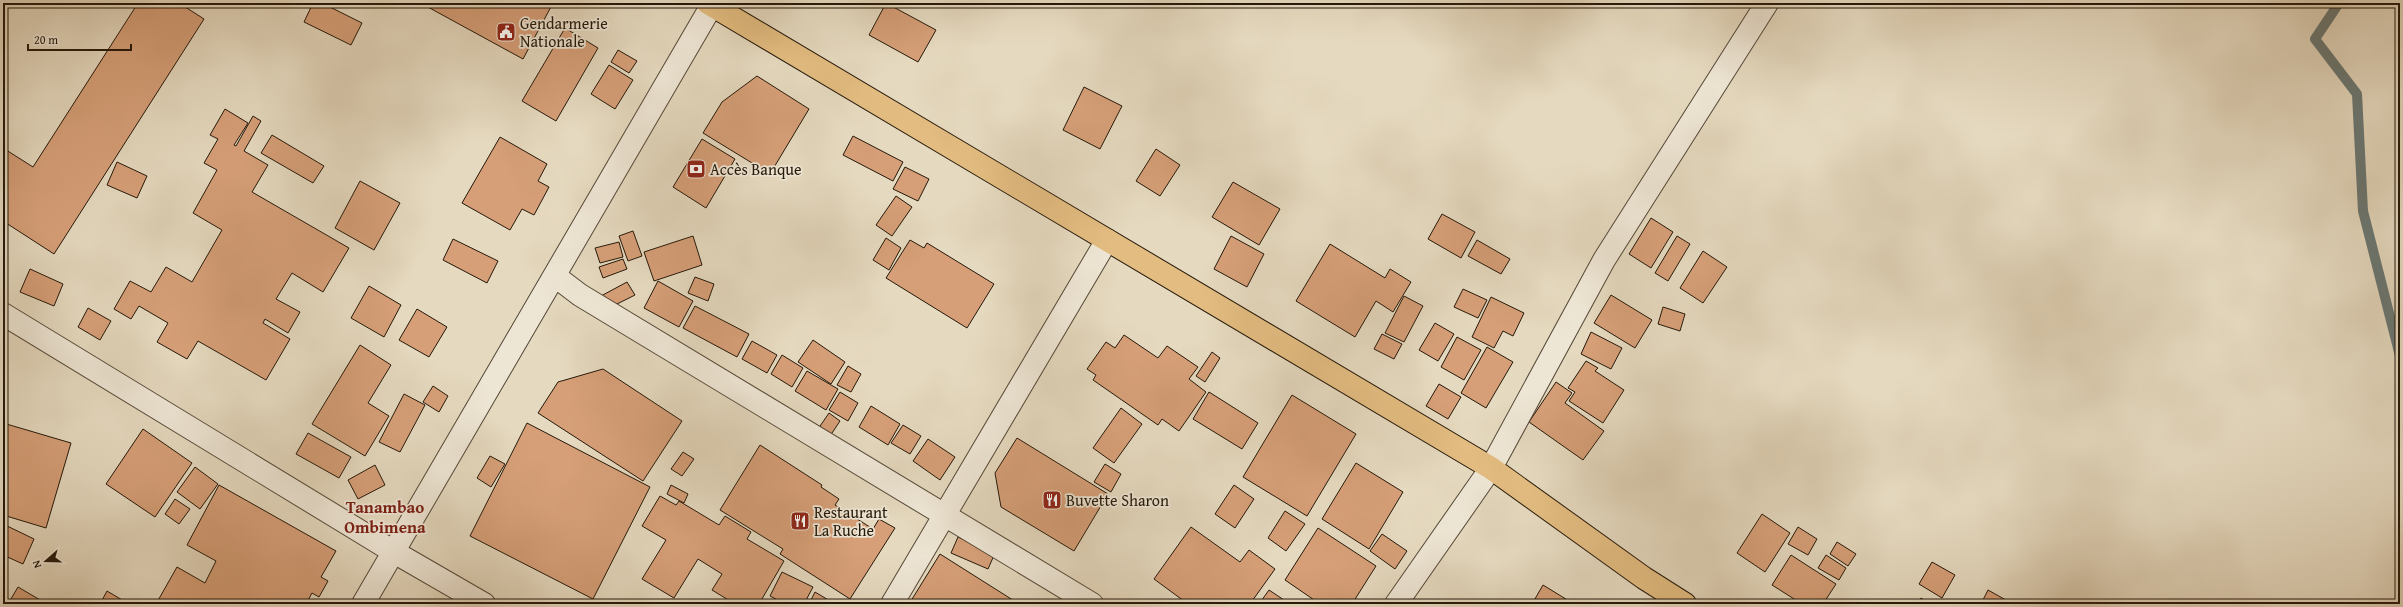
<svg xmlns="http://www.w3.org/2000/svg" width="2403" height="607" viewBox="0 0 2403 607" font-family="'Gentium Book Plus',serif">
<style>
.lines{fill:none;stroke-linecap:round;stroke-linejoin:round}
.stream{stroke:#6a7874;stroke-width:10}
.building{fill:#d69f78;stroke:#24180a}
.minor-casing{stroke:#544837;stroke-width:24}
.major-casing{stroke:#24180a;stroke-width:24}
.minor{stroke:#eee6d5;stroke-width:22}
.major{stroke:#e2bc80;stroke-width:22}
.labels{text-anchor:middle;stroke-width:3.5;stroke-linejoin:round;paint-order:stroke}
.poi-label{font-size:16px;fill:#24180a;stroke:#eee6d5;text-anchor:start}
.neighbourhood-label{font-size:17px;font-weight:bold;fill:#7a1f14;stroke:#eee6d5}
</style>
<rect width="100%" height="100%" fill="#e5d9bf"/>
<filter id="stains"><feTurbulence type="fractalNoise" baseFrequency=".005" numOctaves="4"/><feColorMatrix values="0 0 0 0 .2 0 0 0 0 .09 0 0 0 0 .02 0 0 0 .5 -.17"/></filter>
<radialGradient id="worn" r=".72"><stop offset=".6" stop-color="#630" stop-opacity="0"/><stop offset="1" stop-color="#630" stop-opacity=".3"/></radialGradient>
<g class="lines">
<path class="stream" d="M2339,3L2315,39L2357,94L2363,211L2400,356"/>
</g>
<path class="building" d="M138,3H179L204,19L54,254L3,221V148L33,167Z
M313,3H322L362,23L351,45L304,22Z
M428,3H553L523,59L426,6Z
M886,3L936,30L918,62L869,35Z
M565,28L598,48L556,121L522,101Z
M618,50L637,61L629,73L611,62Z
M609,65L633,80L615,109L591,94Z
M757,76L809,109L770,174L703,133L722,102Z
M1084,87L1122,106L1100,149L1063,130Z
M225,109L248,123L234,145L236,146L253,116L261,121L244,151L268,165L252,192L349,248L323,292L292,273L276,299L300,312L288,333L265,319L263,323L290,339L266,380L198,341L187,359L157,342L168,323L139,306L131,319L114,309L130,281L151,292L166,267L192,282L222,230L193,213L217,170L204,163L218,139L210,135Z
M272,135L324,166L313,183L261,153Z
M853,136L903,162L893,181L843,155Z
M500,137L547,164L538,181L549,187L534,215L522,209L510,230L462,203Z
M702,139L735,159L706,208L673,187Z
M1156,149L1180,165L1160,196L1136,181Z
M117,162L147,176L137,198L107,185Z
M905,167L929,179L918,201L893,189Z
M360,181L400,203L374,250L335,228Z
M1233,182L1280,209L1259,245L1212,217Z
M896,196L912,207L892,236L876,225Z
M1442,214L1475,232L1461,258L1428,239Z
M1651,218L1673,232L1651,268L1629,254Z
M633,231L642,256L628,261L619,236Z
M693,236L702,265L654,281L644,252Z
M1231,236L1264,254L1247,287L1214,269Z
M1677,236L1690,244L1668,281L1655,273Z
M886,238L901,248L889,270L873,260Z
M453,239L498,261L487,283L443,260Z
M910,240L924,248L927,243L994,284L967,328L886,278Z
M1477,240L1510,259L1501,274L1468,256Z
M619,242L623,257L600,263L595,248Z
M1330,244L1385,278L1390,269L1411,282L1393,312L1376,301L1355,337L1296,301Z
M1703,251L1727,267L1703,303L1680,288Z
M623,259L627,269L603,278L599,267Z
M30,269L63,284L54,306L20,292Z
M695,277L714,284L708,301L688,293Z
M658,281L693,301L679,327L644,308Z
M627,282L635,295L607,309L601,296Z
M369,286L401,305L384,337L351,318Z
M1463,289L1487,300L1478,318L1454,307Z
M1611,295L1652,320L1635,348L1594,323Z
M1404,296L1423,306L1404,342L1385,333Z
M1491,297L1524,313L1513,336L1503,331L1494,348L1472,337Z
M695,306L749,334L737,357L683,328Z
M1663,307L1685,314L1680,331L1658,324Z
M88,308L111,321L100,340L78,327Z
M417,309L447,327L429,357L399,340Z
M1435,323L1454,334L1438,361L1419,350Z
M1591,332L1622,348L1611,369L1581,354Z
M1382,334L1402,344L1394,359L1374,349Z
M1124,335L1158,358L1167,346L1198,367L1189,379L1206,392L1179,431L1162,419L1158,425L1093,380L1096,375L1087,369L1106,342L1115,348Z
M1457,337L1481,350L1464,380L1441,367Z
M813,340L845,362L831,384L798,362Z
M752,341L777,355L767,373L742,359Z
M360,345L391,365L368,403L389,416L365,456L312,424Z
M1487,347L1513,362L1486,408L1461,393Z
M1212,352L1220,358L1205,382L1196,376Z
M782,355L803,368L792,387L771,374Z
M1586,361L1598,368L1595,371L1624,390L1603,423L1569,401L1575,392L1568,388Z
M848,366L861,374L851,392L837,385Z
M603,369L682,421L643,481L538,413L558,382Z
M807,371L838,389L826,410L795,391Z
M1556,382L1572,393L1565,403L1604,431L1583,460L1529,422Z
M1439,384L1461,397L1448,419L1426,406Z
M433,386L448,396L439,412L423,402Z
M840,392L858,403L848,421L829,410Z
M1209,392L1258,423L1242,449L1193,419Z
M404,394L425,405L400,452L379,442Z
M1292,395L1356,434L1307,516L1243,477Z
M871,406L900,424L888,445L859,427Z
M1121,408L1142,424L1114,463L1093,448Z
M829,413L840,421L828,439L816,432Z
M3,423L71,443L46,528L3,515Z
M527,423L650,487L593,599L470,536Z
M903,425L921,436L910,454L891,443Z
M143,429L192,463L155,517L106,484Z
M308,433L351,457L339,478L296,454Z
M1017,438L1108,494L1074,551L1001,507L995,473Z
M928,439L955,457L940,480L913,461Z
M760,445L822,485L821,487L839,499L835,505L873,529L879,519L895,528L850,599L780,554L783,549L720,510Z
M683,452L694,459L682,476L671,469Z
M490,456L505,464L491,487L477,478Z
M1356,463L1403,492L1369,549L1322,519Z
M1105,464L1121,474L1111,492L1094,482Z
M375,465L385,485L358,499L348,480Z
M195,467L218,484L200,509L177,492Z
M219,485L336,551L321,577L328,581L319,597L312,593L306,604H156L177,567L205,583L216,561L187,545Z
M671,485L688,494L684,503L667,494Z
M1234,485L1254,499L1235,528L1215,514Z
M660,496L676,505L679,501L719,525L725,516L751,532L747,539L784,561L759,604H735L712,590L722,574L698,559L674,598L642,579L666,540L642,526Z
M175,499L190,509L179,524L165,514Z
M1285,511L1305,524L1286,551L1268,538Z
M1762,514L1790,533L1765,572L1737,553Z
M3,524L34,539L23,564L3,555Z
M1191,527L1240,562L1249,550L1275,569L1250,604H1188L1154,579Z
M1798,527L1817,539L1808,555L1788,544Z
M1318,528L1376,566L1352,604H1320L1285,580Z
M1382,534L1407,551L1395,569L1370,551Z
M958,537L995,553L988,569L951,553Z
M1837,542L1856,554L1848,566L1830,554Z
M940,554L1016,602L1015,604H909Z
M1791,555L1836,584L1823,604H1802L1772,585Z
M1826,555L1846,568L1839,580L1818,568Z
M1932,562L1955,575L1942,598L1919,584Z
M782,572L813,587L804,604H785L770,596Z
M1543,585L1574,604H1532Z
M18,587L47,604H8Z
M1269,590L1290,604H1259Z
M1988,590L2013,604H1981Z
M107,591L129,604H100Z
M815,592L835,604H809Z
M1921,598L1929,604H1917Z"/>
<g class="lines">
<defs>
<path id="minor" d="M555,276L580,295L1092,604
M3,314L394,552L484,604
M363,604L712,5
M892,604L1107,240
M1396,604L1491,468L1604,260L1767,3"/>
<path id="major" d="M708,3L1491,468L1644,578L1685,604"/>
</defs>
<use href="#minor" class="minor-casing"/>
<use href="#major" class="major-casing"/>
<use href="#minor" class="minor"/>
<use href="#major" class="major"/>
</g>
<defs>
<symbol id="civic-square" viewBox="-11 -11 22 22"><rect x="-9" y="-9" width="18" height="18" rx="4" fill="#8f2418" stroke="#eee6d5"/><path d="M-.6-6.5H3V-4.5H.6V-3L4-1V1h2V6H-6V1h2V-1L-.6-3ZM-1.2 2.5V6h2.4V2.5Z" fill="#fff"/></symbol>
<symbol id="bank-square" viewBox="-11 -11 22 22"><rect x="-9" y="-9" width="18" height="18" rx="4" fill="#8f2418" stroke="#eee6d5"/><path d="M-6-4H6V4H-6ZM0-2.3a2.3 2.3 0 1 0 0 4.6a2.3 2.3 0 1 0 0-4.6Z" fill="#fff"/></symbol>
<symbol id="restaurant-square" viewBox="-11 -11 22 22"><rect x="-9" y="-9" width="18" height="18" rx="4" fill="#8f2418" stroke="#eee6d5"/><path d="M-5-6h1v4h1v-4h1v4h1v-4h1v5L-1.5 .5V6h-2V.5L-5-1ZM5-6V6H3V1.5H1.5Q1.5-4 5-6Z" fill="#fff"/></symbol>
</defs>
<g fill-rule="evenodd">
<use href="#civic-square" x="495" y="21" width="22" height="22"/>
<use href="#bank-square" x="685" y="158" width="22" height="22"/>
<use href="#restaurant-square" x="1041" y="489" width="22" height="22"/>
<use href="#restaurant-square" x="789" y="510" width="22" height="22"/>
</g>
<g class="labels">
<g class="poi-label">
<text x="520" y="29">Gendarmerie<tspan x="520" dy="18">Nationale</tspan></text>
<text x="710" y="175">Accès Banque</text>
<text x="1066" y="506">Buvette Sharon</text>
<text x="814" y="518">Restaurant<tspan x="814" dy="18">La Ruche</tspan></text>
</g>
<g class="neighbourhood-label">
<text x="385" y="513">Tanambao<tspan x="385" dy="20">Ombimena</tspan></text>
</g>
</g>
<rect width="2403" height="607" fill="none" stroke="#e5d9bf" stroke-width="16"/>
<rect x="4" y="4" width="2395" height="599" fill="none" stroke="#24180a" stroke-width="2"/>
<rect x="8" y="8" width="2387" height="591" fill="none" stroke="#24180a"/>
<g transform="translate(46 561) rotate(250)" stroke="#eee6d5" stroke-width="3" paint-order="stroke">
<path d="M0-3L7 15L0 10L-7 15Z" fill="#24180a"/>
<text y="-6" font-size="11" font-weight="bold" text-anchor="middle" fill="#24180a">N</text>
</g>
<path d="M28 44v6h103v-6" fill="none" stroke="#24180a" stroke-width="2"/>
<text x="34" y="44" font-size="12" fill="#24180a" stroke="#eee6d5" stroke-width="3" paint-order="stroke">20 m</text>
<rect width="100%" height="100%" filter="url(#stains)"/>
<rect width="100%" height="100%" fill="url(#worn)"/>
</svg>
